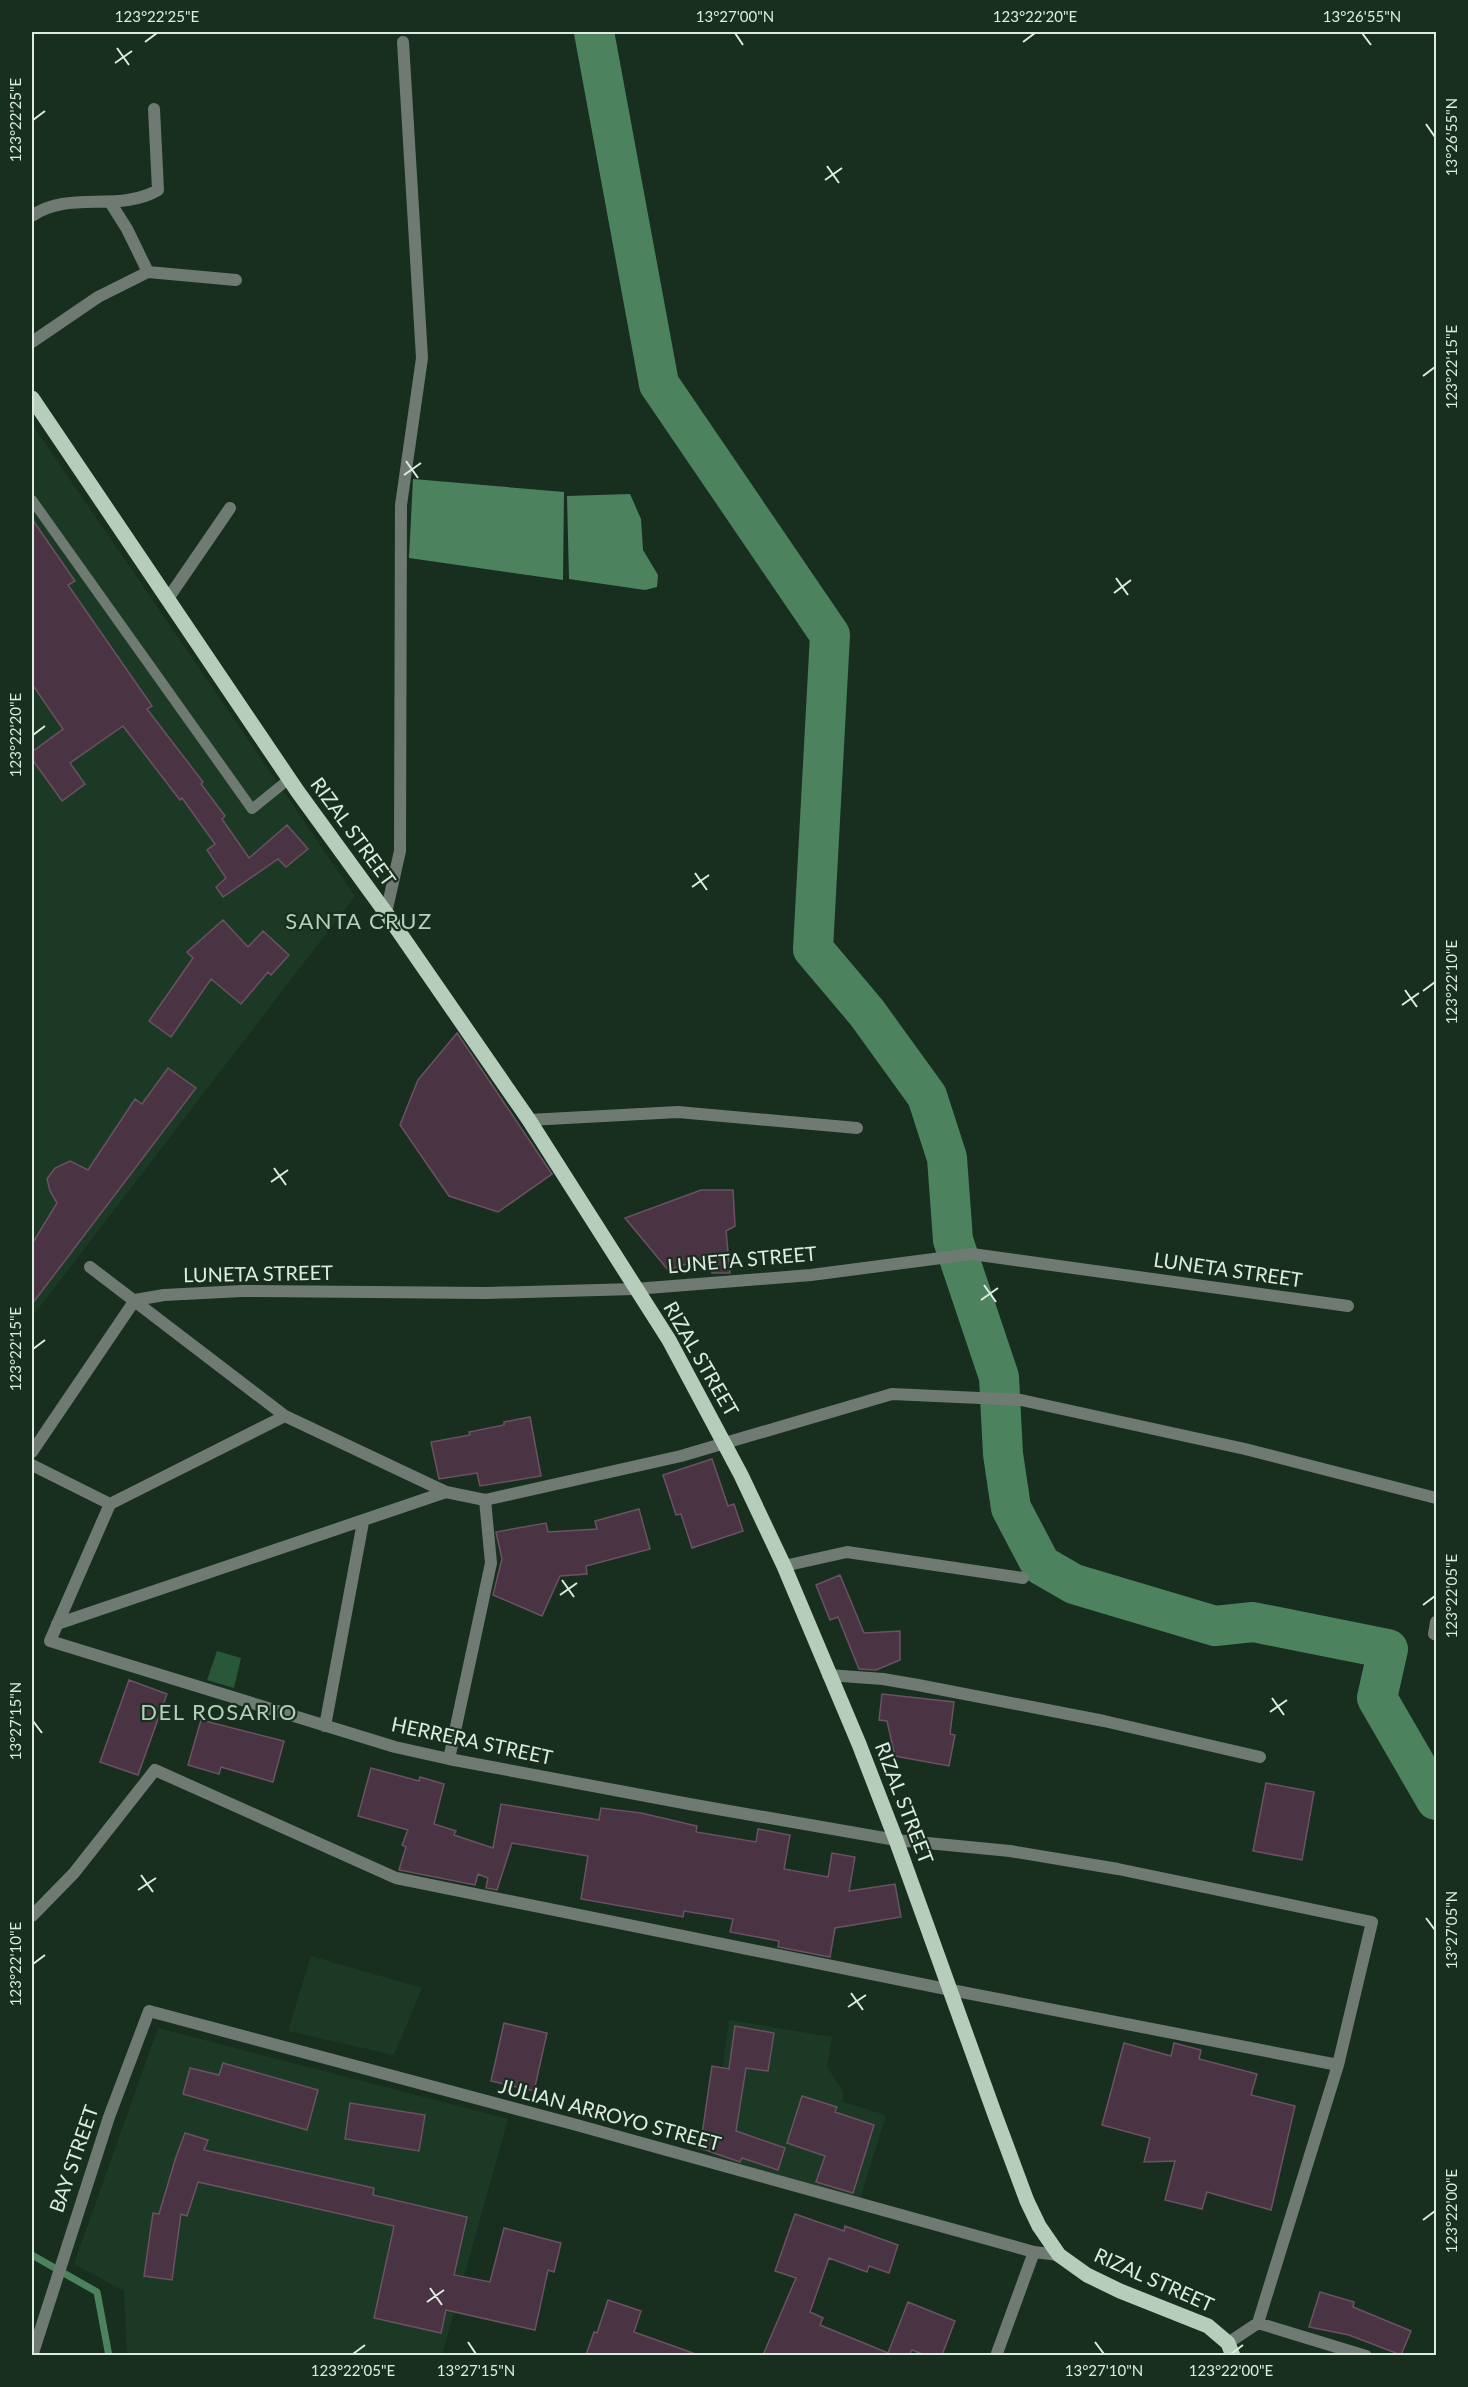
<svg xmlns="http://www.w3.org/2000/svg" width="1468" height="2387" viewBox="0 0 1468 2387" font-family="Lato,sans-serif">
<style>
.built{fill:#1c3926}
.green{fill:#295839}
.water{fill:#4c835e}
.lines{fill:none;stroke-linecap:round;stroke-linejoin:round}
.stream{stroke:#4c835e;stroke-width:7}
.river{stroke:#4c835e;stroke-width:40}
.building{fill:#4a3342;stroke:#6b5262;stroke-width:1.5}
.service{stroke:#6f7a72;stroke-width:10}
.minor{stroke:#6f7a72;stroke-width:12}
.primary{stroke:#b6cdbc;stroke-width:15}
.ticks{fill:none;stroke:#ddebe0;stroke-width:2}
.labels{text-anchor:middle;stroke-width:4.5;stroke-linejoin:round;paint-order:stroke}
.street-label{font-size:20px;fill:#ddebe0;stroke:#182f1f}
.quarter-label{font-size:22px;letter-spacing:1.5px;fill:#b4d0bc;stroke:#182f1f}
.neatline{fill:none;stroke:#ddebe0;stroke-width:2}
.ticks-label{font-size:15px;text-anchor:middle;fill:#ddebe0}
</style>
<rect width="100%" height="100%" fill="#182f1f"/>
<path class="built" d="M32,424L355,896L32,1317Z
M311,1956L422,1988L394,2055L288,2031Z
M729,2020L832,2037L827,2067L843,2091V2102L886,2115L860,2199L711,2155Z
M158,2028L508,2119L442,2355H127L124,2291L74,2264Z"/>
<path class="green" d="M217,1651L241,1658L234,1688L207,1680Z"/>
<path class="water" d="M413,479L564,492L563,580L409,558Z
M630,494L641,519L643,550L658,575L657,587L645,590L569,579L567,496Z"/>
<g class="lines">
<path class="stream" d="M32,2255L97,2292L109,2356"/>
<path class="river" d="M594,32L659,384L830,635L813,949L867,1013L927,1096L947,1158L953,1240L999,1377L1003,1454L1011,1508L1041,1565L1074,1584L1215,1626L1253,1622L1388,1649L1377,1698L1436,1800"/>
</g>
<path class="building" d="M32,519L75,581L68,585L152,706L147,709L203,782L201,784L225,816L222,819L249,858L287,825L308,849L286,867L278,859L223,897L216,887L226,878L207,850L215,844L182,798L180,800L123,726L70,763L85,784L62,801L32,759V752L63,729L32,684Z
M223,920L248,947L263,931L289,955L271,975L268,972L241,1004L211,979L171,1037L149,1021L193,958L187,952Z
M457,1033L552,1174L498,1212L449,1196L400,1125L418,1080Z
M168,1068L196,1088L32,1304V1244L57,1203L50,1191L47,1179L55,1168L70,1161L88,1170L135,1099L142,1104Z
M701,1190H733L735,1226L726,1231L730,1273H712L709,1257L668,1270L625,1218Z
M530,1417L541,1476L480,1486L477,1473L439,1479L431,1442L470,1435L469,1432L504,1425V1422Z
M712,1459L728,1506L734,1504L743,1531L692,1548L681,1514L676,1515L663,1475Z
M639,1509L650,1549L586,1566L587,1574L560,1576L542,1616L493,1595L502,1559L496,1532L546,1523L548,1532L597,1529L595,1521Z
M840,1575L864,1633L900,1631V1660L876,1670L859,1669L838,1617L830,1620L816,1585Z
M129,1680L167,1694L138,1775L100,1762Z
M882,1694L954,1702L950,1734L955,1735L949,1766L895,1756L887,1721L879,1720Z
M201,1720L284,1741L273,1782L221,1767L219,1774L188,1765Z
M371,1768L419,1781L420,1777L444,1784L434,1824L456,1831L454,1835L493,1848L501,1804L599,1820L601,1808L641,1813L697,1826L696,1832L756,1842L758,1829L790,1835L784,1869L828,1877L832,1853L855,1857L849,1891L895,1884L901,1917L835,1928L830,1957L778,1947L779,1941L730,1932L733,1919L684,1911L683,1917L581,1899L588,1856L512,1843L497,1890L486,1888L488,1878L478,1874L475,1885L399,1870L406,1847L402,1845L408,1830L358,1816Z
M1266,1783L1314,1792L1302,1860L1253,1851Z
M504,2023L547,2033L534,2091L491,2081Z
M735,2026L774,2033L768,2071L746,2068L736,2131L785,2148L778,2170L742,2158L740,2162L697,2147L702,2134L712,2066L729,2069Z
M1124,2043L1171,2056L1174,2043L1201,2050L1199,2059L1257,2074L1251,2095L1295,2106L1271,2210L1207,2192L1202,2209L1165,2200L1175,2161L1144,2162L1150,2138L1102,2125Z
M223,2063L318,2090L307,2130L183,2094L190,2068L219,2075Z
M802,2096L837,2107L835,2112L874,2125L853,2193L816,2182L825,2156L787,2143Z
M350,2103L425,2115L419,2151L345,2139Z
M185,2133L208,2140L204,2150L374,2188L373,2195L467,2217L454,2275L490,2282L504,2228L561,2243L554,2272L548,2270L535,2330L446,2310L441,2333L374,2318L394,2226L198,2182L187,2216L181,2214L172,2280L144,2276L153,2213L159,2214L176,2157Z
M795,2214L844,2231L845,2226L898,2245L889,2273L869,2266L867,2272L829,2258L810,2312L823,2318L820,2325L888,2353L908,2302L955,2321L942,2355H925L912,2350L909,2355H763L796,2278L775,2271Z
M1320,2292L1354,2302L1353,2307L1411,2331L1401,2355L1349,2335L1309,2327Z
M608,2300L641,2311L634,2332L693,2353V2355H586L594,2332L597,2333Z"/>
<g class="lines">
<path class="service" d="M32,500L252,809L289,779"/>
<path class="minor" d="M110,202L127,229L148,272
M32,216C68,190 119,213 158,190L154,109
M32,342L98,297L148,272L236,280
M167,600L230,508
M386,913L400,851L401,505L422,358L403,42
M529,1120L678,1112L857,1128
M90,1267L285,1416L446,1492L485,1500L681,1456L892,1394L1021,1400L1245,1449L1436,1498
M285,1416L110,1504L50,1641L395,1747L449,1759L689,1804L896,1840L1010,1851L1118,1869L1372,1922L1338,2065
M32,1452L135,1300L164,1295L242,1291L486,1293L635,1289L811,1275L972,1254L1348,1306
M32,1465L110,1504
M784,1566L847,1552L1023,1578
M57,1624L446,1492
M1434,1634L1436,1622
M828,1675L883,1679L918,1685L1104,1721L1260,1757
M325,1726L363,1522
M449,1759L491,1563L485,1500
M32,1916L74,1873L155,1770L396,1878L951,1990L1338,2065L1258,2323
M1228,2343L1258,2323L1366,2356
M32,2356L109,2117L149,2011L573,2124L1034,2252L1059,2255
M996,2356L1034,2252"/>
<path class="primary" d="M32,398L298,792L386,913L529,1120L669,1340L741,1475L784,1566L859,1744L896,1840L995,2115L1027,2201L1039,2226L1059,2255L1087,2275L1120,2291L1208,2326L1228,2343L1233,2356"/>
</g>
<path class="ticks" d="M735,33L743,45M1362,33L1371,45M145,42L157,33M1023,42L1035,33M117,48L129,65M115,63L132,51M33,120L45,111M1426,124L1435,137M827,166L839,183M825,180L842,168M1423,376L1435,367M406,461L418,478M404,475L421,463M1116,578L1128,595M1114,593L1131,580M33,735L45,726M695,873L707,890M692,887L709,875M1405,990L1417,1007M1423,991L1435,982M1402,1005L1419,993M274,1168L286,1185M271,1182L288,1170M984,1285L996,1302M981,1300L998,1288M33,1349L45,1340M562,1580L574,1597M560,1595L577,1583M1423,1605L1435,1596M1272,1698L1284,1715M1270,1712L1287,1700M33,1721L42,1733M141,1875L153,1892M138,1890L156,1878M1426,1918L1435,1930M33,1964L45,1955M851,1993L863,2010M848,2007L866,1995M1423,2220L1435,2211M430,2288L442,2305M427,2302L444,2290M468,2342L476,2354M1095,2342L1104,2354M353,2354L365,2345M1231,2354L1243,2345"/>
<g class="labels">
<g class="street-label">
<text transform="translate(353 832) rotate(54)" y="7">RIZAL STREET</text>
<text transform="translate(742 1260) rotate(-5)" y="7">LUNETA STREET</text>
<text transform="translate(1228 1270) rotate(8)" y="7">LUNETA STREET</text>
<text transform="translate(258 1274) rotate(-1)" y="7">LUNETA STREET</text>
<text transform="translate(701 1359) rotate(60)" y="7">RIZAL STREET</text>
<text transform="translate(472 1741) rotate(12)" y="7">HERRERA STREET</text>
<text transform="translate(904 1803) rotate(69)" y="7">RIZAL STREET</text>
<text transform="translate(610 2115) rotate(15)" y="7">JULIAN ARROYO STREET</text>
<text transform="translate(74 2159) rotate(-71)" y="7">BAY STREET</text>
<text transform="translate(1154 2280) rotate(24)" y="7">RIZAL STREET</text>
</g>
<g class="quarter-label">
<text x="359" y="929">SANTA CRUZ</text>
<text x="219" y="1720">DEL ROSARIO</text>
</g>
</g>
<rect width="1468" height="2387" fill="none" stroke="#182f1f" stroke-width="66"/>
<rect x="33" y="33" width="1402" height="2321" class="neatline"/>
<g class="ticks-label">
<text x="157" y="22">123°22'25"E</text>
<text x="735" y="22">13°27'00"N</text>
<text x="1035" y="22">123°22'20"E</text>
<text x="1362" y="22">13°26'55"N</text>
<text transform="translate(16 120) rotate(-90)" y="5">123°22'25"E</text>
<text transform="translate(1452 137) rotate(-90)" y="5">13°26'55"N</text>
<text transform="translate(1452 367) rotate(-90)" y="5">123°22'15"E</text>
<text transform="translate(16 735) rotate(-90)" y="5">123°22'20"E</text>
<text transform="translate(1452 982) rotate(-90)" y="5">123°22'10"E</text>
<text transform="translate(16 1349) rotate(-90)" y="5">123°22'15"E</text>
<text transform="translate(1452 1596) rotate(-90)" y="5">123°22'05"E</text>
<text transform="translate(16 1721) rotate(-90)" y="5">13°27'15"N</text>
<text transform="translate(1452 1930) rotate(-90)" y="5">13°27'05"N</text>
<text transform="translate(16 1964) rotate(-90)" y="5">123°22'10"E</text>
<text transform="translate(1452 2211) rotate(-90)" y="5">123°22'00"E</text>
<text x="353" y="2376">123°22'05"E</text>
<text x="476" y="2376">13°27'15"N</text>
<text x="1104" y="2376">13°27'10"N</text>
<text x="1231" y="2376">123°22'00"E</text>
</g>
</svg>
